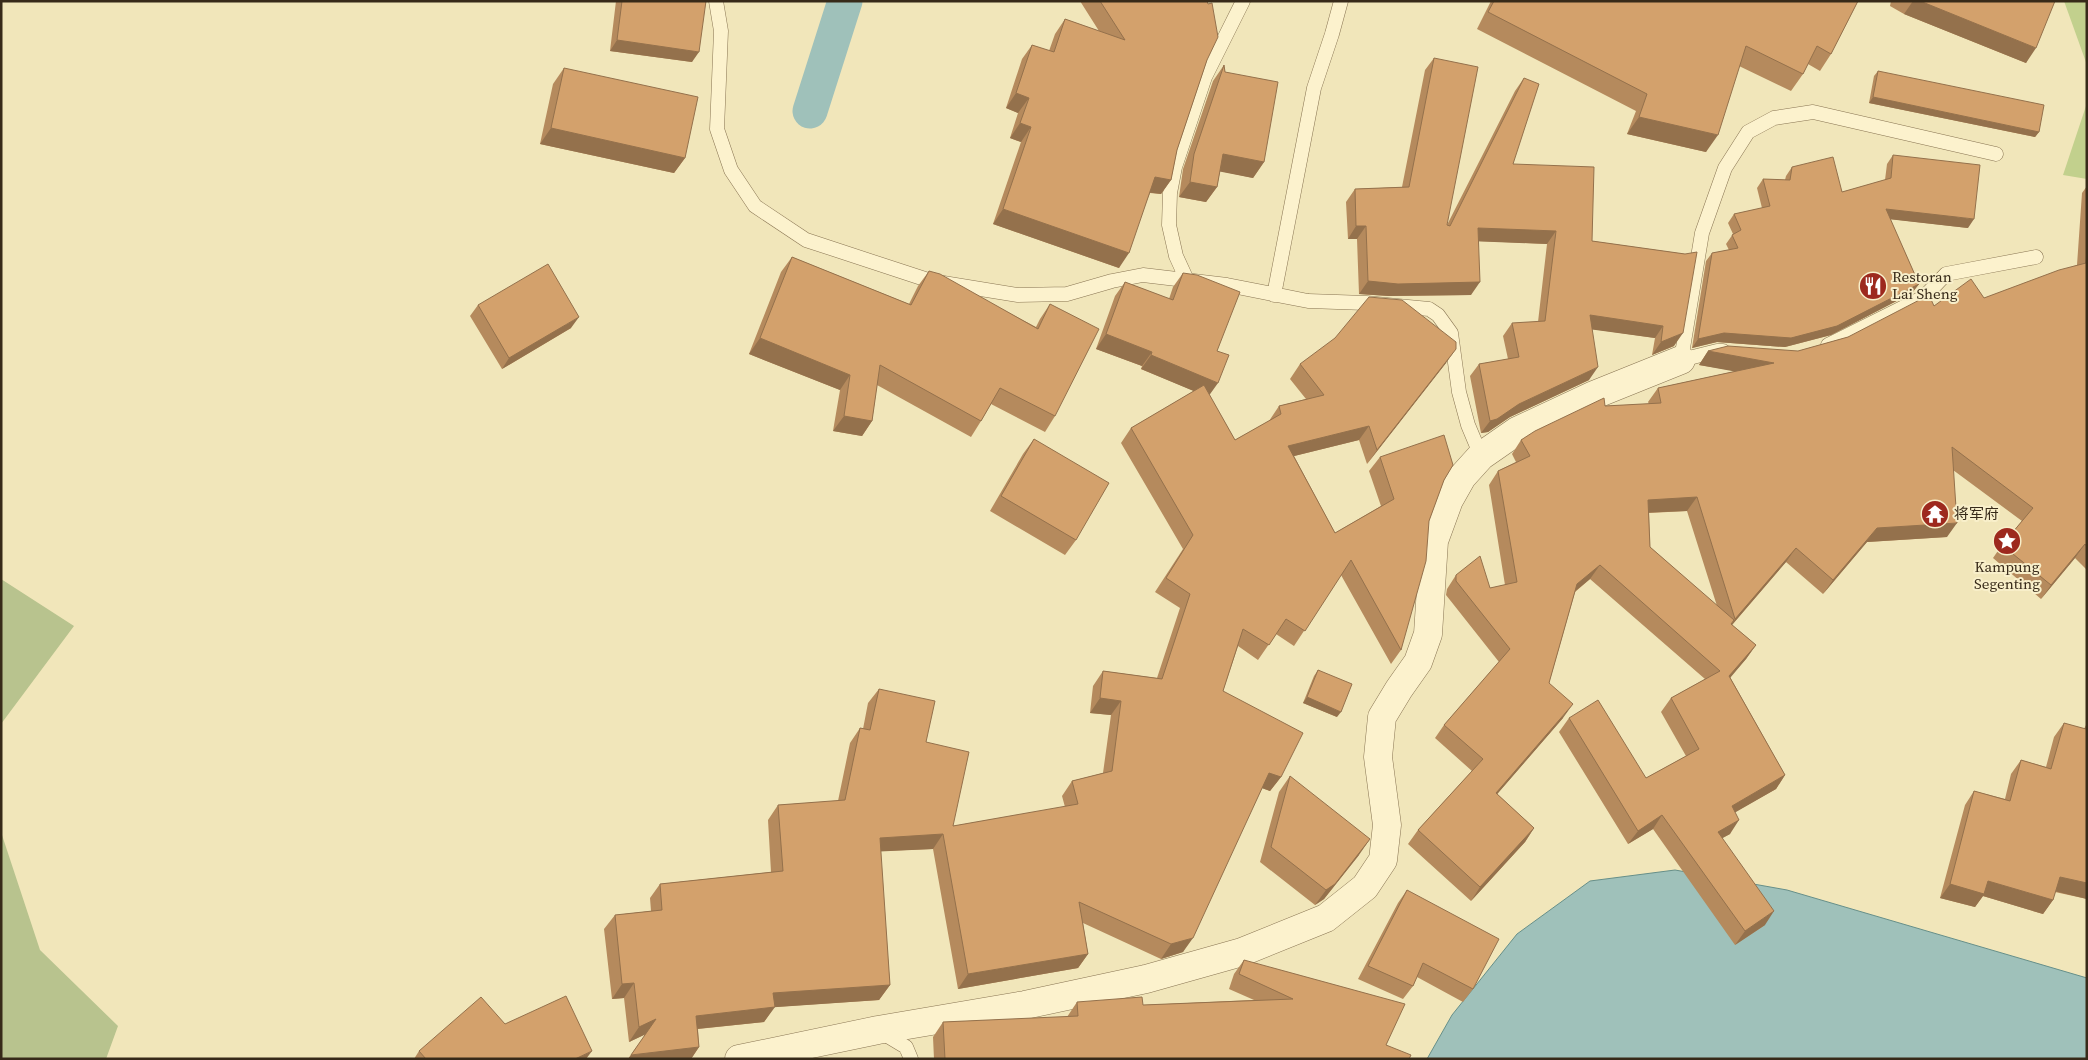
<svg xmlns="http://www.w3.org/2000/svg" width="2088" height="1060" viewBox="0 0 2088 1060" font-family="'Source Serif 4','Noto Sans SC',serif">
<style>
.green{fill:#c2d08d}
.cemetery{fill:#b8c38e}
.water{fill:#9fc1ba;stroke:#668f89}
.lines{fill:none;stroke-linecap:round;stroke-linejoin:round}
.canal{stroke:#9fc1ba;stroke-width:35}
.lane-casing{stroke:#897553;stroke-width:15}
.street-casing{stroke:#897553;stroke-width:29}
.lane{stroke:#fcf2cd;stroke-width:14}
.street{stroke:#fcf2cd;stroke-width:28}
.wall{fill:#b58a5d;fill-rule:evenodd}
.shaded-wall{fill:#94714c}
.building{fill:#d3a16c;stroke:#94714c}
.labels{text-anchor:middle;stroke-width:4;stroke-linejoin:round;paint-order:stroke}
.poi-label{font-size:15px;fill:#372a19;stroke:#f8efca;text-anchor:start}
</style>
<rect width="100%" height="100%" fill="#f1e6ba"/>
<path class="green" d="M2064,1H2087V65Z
M2087,103V179L2063,175Z"/>
<path class="cemetery" d="M1,579L74,626L1,724Z
M1,832L40,950L118,1026L106,1059H1Z"/>
<path class="water" d="M1675,870L1787,890L2087,978V1059H1427L1452,1015L1517,934L1590,881Z"/>
<g class="lines">
<path class="canal" d="M810,111L845,1"/>
<defs>
<path id="lane" d="M716,1L721,31L717,129L731,170L755,206L806,240L931,281L1018,295L1067,294L1112,281L1143,275L1227,285L1308,301L1366,303L1429,309L1438,315L1451,333L1459,392L1468,425L1481,456
M1187,280L1176,256L1169,225L1170,193L1175,167L1205,77L1243,1
M1274,295L1314,88L1332,34L1341,1
M1828,345L1924,297L1946,274L2036,257
M1723,351H1717L1681,360L1702,233L1725,168L1748,132L1774,118L1813,112L1996,154
M881,1032L906,1047L911,1059"/>
<path id="street" d="M739,1059L878,1030L1025,1005L1146,979L1242,952L1326,918L1365,887L1383,860L1387,825L1378,757L1382,717L1399,689L1418,662L1428,634L1434,541L1449,500L1462,477L1481,456L1517,431L1594,395L1681,360"/>
</defs>
<use href="#lane" class="lane-casing"/>
<use href="#street" class="street-casing"/>
<use href="#lane" class="lane"/>
<use href="#street" class="street"/>
</g>
<path class="wall" d="M616,1H706L692,62L610,51Z
M1080,1H1207V60L1177,150L1171,180L1161,194L1150,193L1119,268L993,224L1021,142L1010,138L1018,113L1006,108L1022,59L1032,45L1049,51L1055,34L1065,19L1099,31Z
M1491,1H1858L1831,54L1820,71L1808,64L1803,74L1791,91L1739,66L1706,152L1627,134L1636,111L1477,29Z
M1891,1H2055L2026,63L1904,14L1890,6Z
M1434,58L1447,225L1515,91L1524,78L1513,164L1592,241L1685,254L1674,346L1652,355L1655,338L1592,329L1589,380L1510,417L1488,432L1481,433L1470,376L1479,364L1508,359L1503,336L1512,323L1538,322L1547,244L1479,241L1471,295L1389,296L1359,294L1357,239H1348L1346,202L1355,189L1402,187L1425,70Z
M1224,65L1225,72L1264,162L1253,178L1220,171L1217,187L1206,202L1179,197L1183,169L1213,81Z
M564,68L685,158L674,173L540,144L553,84Z
M1878,71L2039,132L2035,137L1869,103L1874,76Z
M1893,155L1968,228L1890,219L1919,284L1912,293L1831,335L1785,347L1717,342L1692,348L1706,261L1712,253L1729,250L1726,244L1733,234L1728,223L1734,214L1762,208L1757,188L1763,179L1785,180L1786,176L1792,167L1842,192L1885,180L1887,164Z
M2087,186V570L2075,558L2041,599L1993,558L2002,545L2022,521L1953,470L1947,537L1867,542L1823,594L1786,562L1732,625L1756,645L1746,659L1730,677L1785,775L1776,789L1735,812L1730,834L1722,838L1765,925L1735,945L1653,829L1628,844L1559,732L1569,718L1646,778L1686,756L1661,712L1671,698L1705,679L1590,579L1575,592L1549,683L1563,718L1497,794L1534,828L1525,842L1471,901L1408,844L1418,830L1472,771L1435,738L1444,725L1499,662L1446,595L1447,589L1456,575L1490,588L1505,585L1489,485L1498,471L1516,462L1512,454L1521,440L1605,406L1649,404L1648,402L1658,388L1736,371L1699,365L1708,351H1798L1848,337L1934,306L1984,298L2077,265L2082,193ZM1687,511L1717,606L1650,547L1649,513Z
M792,257L909,304L918,286L929,271L1036,327L1040,319L1050,304L1055,416L1045,432L991,404L981,421L971,437L877,385L872,421L862,436L833,431L840,390L749,354L781,272Z
M1183,273L1217,351L1209,395L1235,440L1269,421L1279,406L1306,399L1290,379L1300,364L1446,363L1367,464L1359,440L1294,456L1335,533L1381,506L1369,471L1380,457L1444,480L1429,521L1401,650L1391,664L1341,575L1294,646L1276,634L1258,660L1238,646L1223,691L1281,777L1270,791L1262,788L1183,952L1161,959L1083,923L1088,954L1078,968L958,989L933,849L880,851L890,985L879,1000L774,1007L764,1022L698,1029L699,1047L691,1059H628L646,1034L629,1042L624,998L612,999L604,929L615,915L651,911L650,898L660,884L771,872L768,820L778,805L838,801L850,743L860,728L863,729L868,703L879,689L926,742L953,826L1065,807L1062,796L1072,781L1103,773L1111,715L1090,713L1093,686L1103,671L1157,678L1180,608L1155,592L1183,549L1121,443L1131,428L1194,391L1141,369L1142,366L1096,349L1115,296L1125,282L1169,299L1173,287Z
M478,305L571,328L502,369L470,316Z
M1034,439L1076,540L1065,555L990,511L1023,454Z
M1318,670L1337,717L1303,703L1314,676Z
M2064,723L2084,729L2087,723V899L2055,892L2053,900L2043,914L1983,896L1975,907L1940,898L1965,805L1974,791L2005,799L2011,774L2021,760L2046,767L2054,737Z
M1290,776L1359,855L1324,899L1315,905L1260,862L1279,792Z
M1407,890L1473,989L1463,1002L1417,977L1413,986L1403,999L1358,979L1398,903Z
M1244,960L1409,1059H934L933,1037L943,1022L1067,1017L1077,1002L1143,1005L1254,1000L1229,989L1234,974Z
M505,1024L586,1059H414L419,1051Z"/>
<path class="shaded-wall" d="M1913,1H1920L2036,48L2026,63L1904,14Z
M617,40L699,52L692,62L610,51Z
M1016,93L1029,98L1018,113L1006,108Z
M1873,97L2039,132L2035,137L1869,103Z
M1639,117L1718,135L1706,152L1627,134Z
M1020,123L1031,127L1021,142L1010,138Z
M551,128L685,158L674,173L540,144Z
M1223,154L1264,162L1253,178L1212,170Z
M1155,177L1171,180L1161,194L1145,192Z
M1190,182L1217,187L1206,202L1179,197Z
M1003,209L1129,253L1119,268L993,224Z
M1886,209L1974,219L1968,228L1879,218Z
M1356,226H1366L1357,239H1348Z
M1478,228L1556,231L1547,244L1469,241Z
M1368,281L1480,282L1471,295L1389,296L1359,294Z
M1919,284L1912,293L1831,335L1785,347L1717,342L1692,348L1698,339Z
M1590,315L1663,326L1655,338L1581,328Z
M579,317L571,328L502,369L509,358Z
M1683,333L1674,346L1652,355L1661,342Z
M1106,334L1152,352L1142,366L1096,349Z
M760,338L850,375L840,390L749,354Z
M1456,349L1446,363L1367,464L1377,450Z
M1708,351L1774,363L1765,377L1699,365Z
M1151,355L1218,383L1208,397L1141,369Z
M1598,367L1589,380L1510,417L1488,432L1481,433L1490,421L1519,404Z
M844,416L872,421L862,436L833,431Z
M1369,426L1359,440L1278,460L1288,446Z
M1697,497L1687,511L1638,513L1648,500Z
M1957,523L1947,537L1867,542L1823,594L1833,580L1877,528Z
M2085,544L2075,558L2041,599L2051,585Z
M1796,548L1786,562L1725,633L1735,619Z
M1600,565L1590,579L1567,598L1577,584Z
M1756,645L1746,659L1720,690L1729,676Z
M1307,697L1341,712L1337,717L1303,703Z
M1100,698L1121,701L1111,715L1090,713Z
M1573,704L1563,718L1486,807L1496,793Z
M1269,773L1281,777L1270,791L1259,787Z
M1785,775L1776,789L1722,820L1732,806Z
M1662,815L1653,829L1628,844L1638,831Z
M1739,820L1730,834L1708,846L1718,832Z
M1534,828L1525,842L1471,901L1480,887Z
M943,834L933,849L869,852L880,838Z
M1370,839L1359,855L1324,899L1315,905L1326,890Z
M2060,877L2087,883V899L2050,890Z
M1988,881L2053,900L2043,914L1983,896L1975,907L1940,898L1950,884Z
M1774,911L1765,925L1735,945L1745,931Z
M1193,938L1183,952L1161,959L1171,944Z
M1088,954L1078,968L958,989L968,974Z
M634,983L624,998L612,999L622,984Z
M890,985L879,1000L763,1008L773,993Z
M775,1007L764,1022L686,1030L696,1016Z
M656,1019L646,1034L629,1042L639,1027Z
M699,1047L691,1059H628L631,1055Z
M592,1051L586,1059H575Z"/>
<path class="building" d="M622,1H706L699,52L617,40Z
M1100,1H1207L1208,4L1212,3L1218,37L1207,60L1177,150L1171,180L1155,177L1129,253L1003,209L1031,127L1020,123L1029,98L1016,93L1032,45L1054,52L1065,19L1125,40Z
M1494,1H1858L1831,54L1817,46L1803,74L1746,46L1718,135L1639,117L1647,94L1488,12Z
M1920,1H2055L2036,48Z
M1434,58L1478,67L1447,225L1450,226L1524,78L1539,84L1513,164L1594,167L1592,241L1685,254L1697,252L1683,333L1661,342L1663,326L1590,315L1598,367L1519,404L1497,419L1490,421L1479,364L1519,357L1512,323L1545,321L1556,231L1478,228L1480,282L1398,284L1368,281L1366,226H1356L1355,189L1409,187Z
M1224,65L1225,72L1278,82L1264,162L1223,154L1217,187L1190,182L1194,154Z
M564,68L698,97L685,158L551,128Z
M1878,71L2044,105L2039,132L1873,97Z
M1893,155L1980,165L1974,219L1886,209L1919,284L1837,326L1791,338L1724,333L1698,339L1712,253L1738,248L1732,235L1741,230L1734,214L1770,206L1763,179L1790,180L1792,167L1833,157L1842,192L1891,178Z
M2087,249V547L2085,544L2051,585L2002,545L2033,508L1952,447L1957,523L1877,528L1833,580L1796,548L1735,619L1697,497L1648,500L1650,547L1734,620L1731,624L1756,645L1729,676L1785,775L1732,806L1739,820L1718,832L1774,911L1745,931L1662,815L1638,831L1569,718L1598,700L1646,778L1699,749L1671,698L1720,671L1600,565L1577,584L1549,683L1573,704L1496,793L1534,828L1480,887L1418,830L1483,759L1444,725L1510,649L1456,581V575L1480,556L1490,588L1517,582L1498,471L1530,456L1521,440L1535,431L1604,398L1605,406L1661,403L1658,388L1774,363L1708,351L1728,346L1798,351L1848,337L1929,295L1934,306L1971,279L1984,298L2059,270L2086,263Z
M792,257L911,305L929,271L940,274L1038,329L1050,304L1099,329L1055,416L1000,388L981,421L880,365L872,421L844,416L850,375L760,338Z
M548,264L579,317L509,358L478,305Z
M1183,273L1197,275L1240,292L1217,351L1229,355L1218,383L1151,355L1152,352L1106,334L1125,282L1173,300Z
M1369,297L1402,300L1456,342V349L1377,450L1369,426L1288,446L1335,533L1394,499L1380,457L1444,435L1453,465L1444,480L1429,521L1426,561L1401,650L1351,560L1305,631L1286,619L1269,645L1243,629L1223,691L1303,733L1281,777L1269,773L1193,938L1171,944L1079,902L1088,954L968,974L943,834L880,838L890,985L773,993L775,1007L696,1016L699,1047L631,1055L656,1019L639,1027L634,983L622,984L615,915L662,910L660,884L783,871L778,805L845,800L860,728L870,730L879,689L935,701L926,742L969,752L953,826L1078,804L1072,781L1112,771L1121,701L1100,698L1103,671L1162,679L1190,594L1166,578L1193,535L1131,428L1204,385L1235,440L1281,414L1279,406L1324,395L1300,364L1335,338Z
M1034,439L1109,483L1076,540L1001,496Z
M1318,670L1352,684L1341,712L1307,697Z
M2064,723L2086,729L2087,728V883L2060,877L2053,900L1988,881L1984,894L1950,884L1974,791L2010,801L2021,760L2051,769Z
M1290,776L1370,839L1335,884L1326,890L1271,847Z
M1407,890L1499,939L1473,989L1423,963L1413,986L1368,966Z
M1244,960L1405,1004L1386,1045L1411,1055L1409,1059H945L943,1022L1078,1016L1077,1002L1142,997L1143,1005L1293,999L1239,974Z
M566,996L592,1051L575,1059H426L419,1051L481,997L505,1024Z"/>
<defs>
<symbol id="restaurant-disc" viewBox="-11 -11 22 22"><circle r="9.5" fill="#9d291e" stroke="#f8efca"/><path d="M-5-6h1v4h1v-4h1v4h1v-4h1v5L-1.5 .5V6h-2V.5L-5-1ZM5-6V6H3V1.5H1.5Q1.5-4 5-6Z" fill="#fff"/></symbol>
<symbol id="temple-disc" viewBox="-11 -11 22 22"><circle r="9.5" fill="#9d291e" stroke="#f8efca"/><path d="M0-6L5-2H3V0L6.5 2.5H4V6H1.5V3h-3V6H-4V2.5H-6.5L-3 0V-2H-5Z" fill="#fff"/></symbol>
<symbol id="sight-disc" viewBox="-11 -11 22 22"><circle r="9.5" fill="#9d291e" stroke="#f8efca"/><path d="M0-6L1.8-2.2L6-1.7L2.9 1.2L3.7 5.4L0 3.3L-3.7 5.4L-2.9 1.2L-6-1.7L-1.8-2.2Z" fill="#fff"/></symbol>
</defs>
<g fill-rule="evenodd">
<use href="#restaurant-disc" x="1857" y="270" width="32" height="32"/>
<use href="#temple-disc" x="1919" y="498" width="32" height="32"/>
<use href="#sight-disc" x="1991" y="525" width="32" height="32"/>
</g>
<g class="labels">
<g class="poi-label">
<text x="1892" y="282">Restoran<tspan x="1892" dy="17">Lai Sheng</tspan></text>
<text x="1954" y="519">将军府</text>
<text x="2007" y="572" text-anchor="middle">Kampung<tspan x="2007" dy="17">Segenting</tspan></text>
</g>
</g>
<rect width="2088" height="1060" fill="none" stroke="#372a19" stroke-width="5"/>
</svg>
